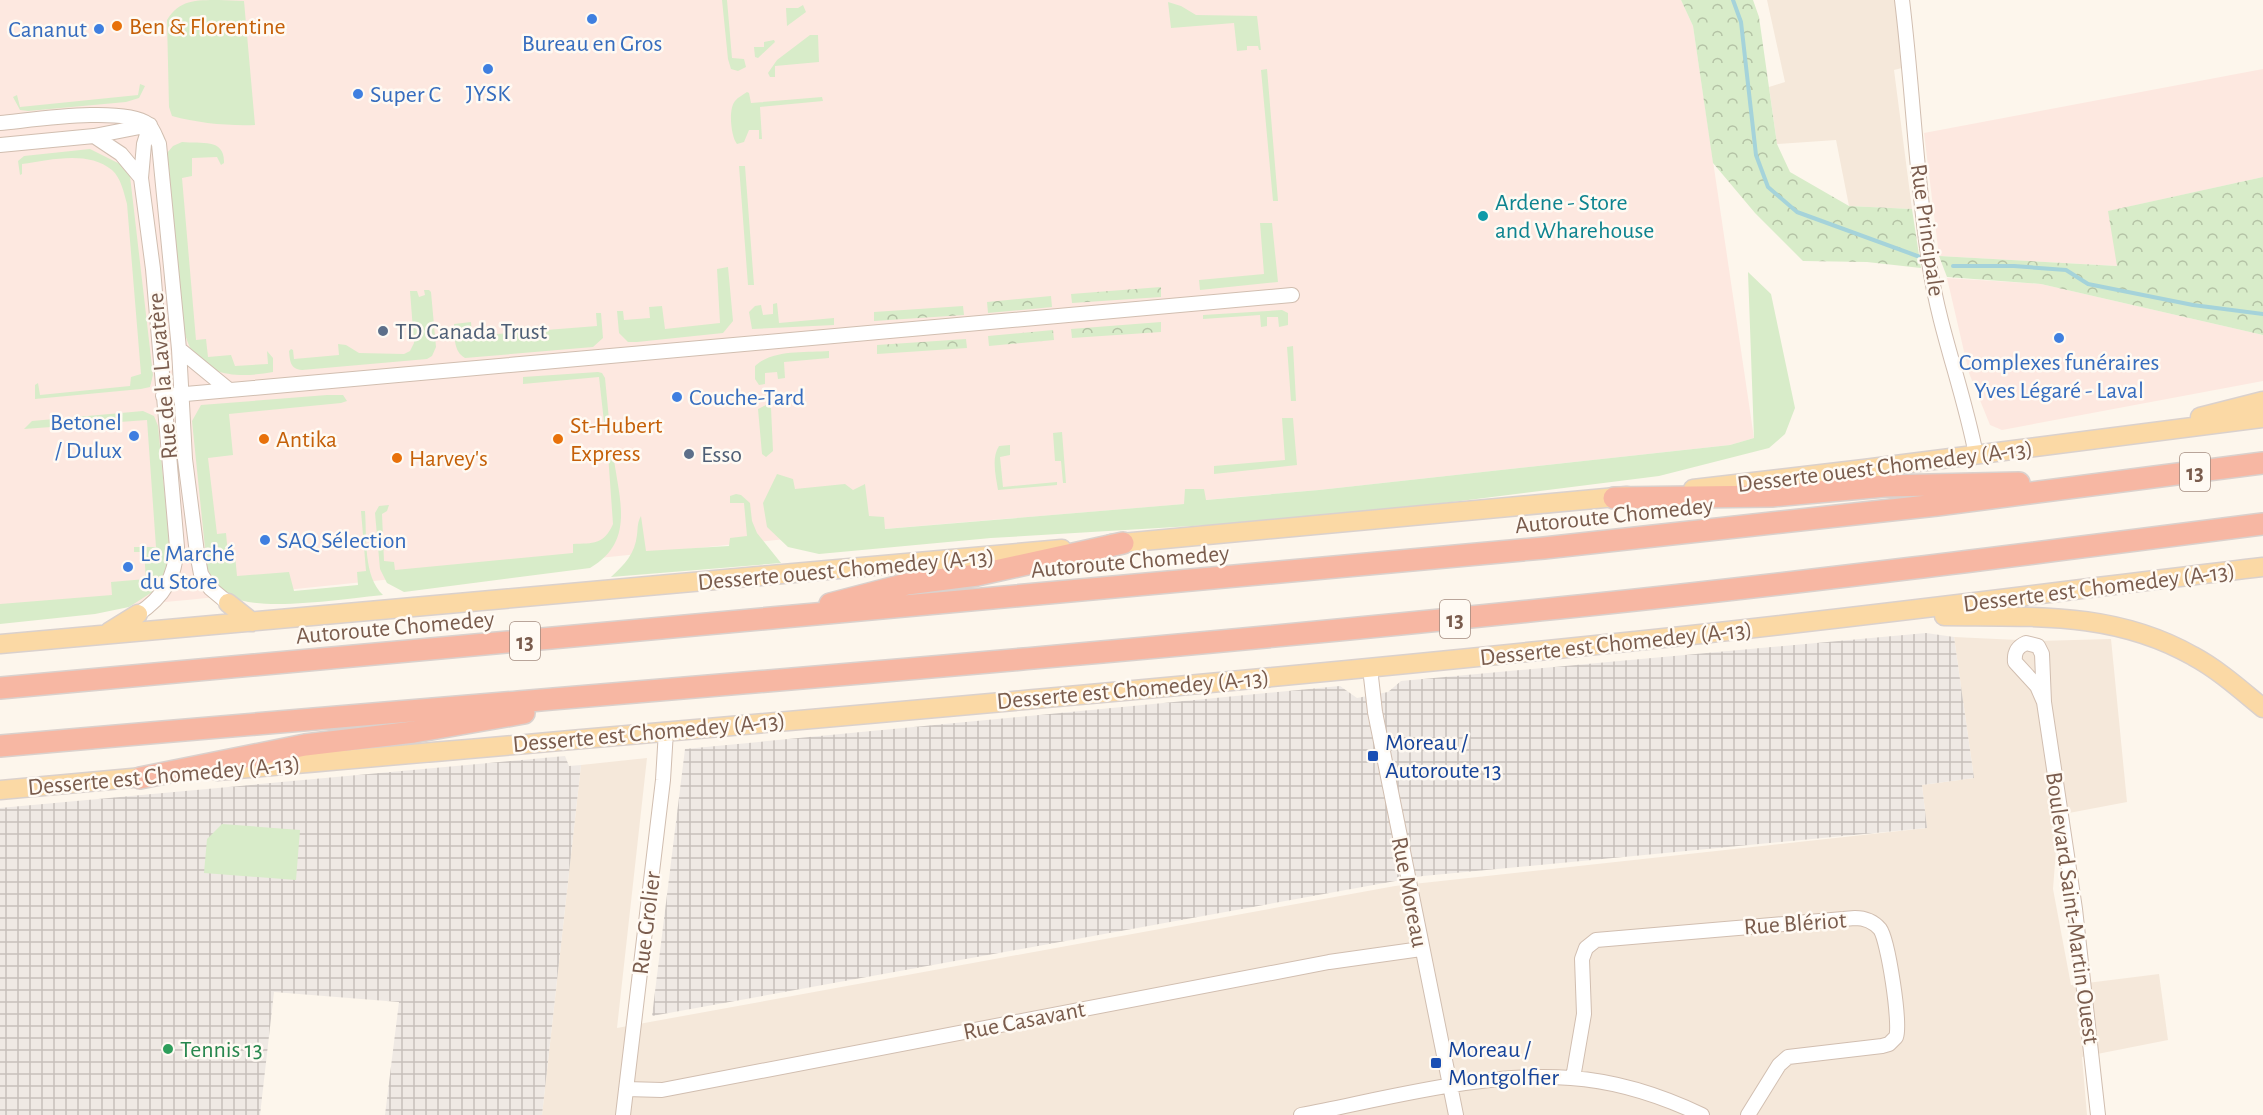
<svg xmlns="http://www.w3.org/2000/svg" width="2263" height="1115" viewBox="0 0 2263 1115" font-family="'Alegreya Sans',sans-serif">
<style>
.residential{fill:#f5e8da}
.commercial{fill:#fde8e0}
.industrial{fill:url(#industrial-grid)}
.grass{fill:#d8ecc9}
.forest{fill:url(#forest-crowns)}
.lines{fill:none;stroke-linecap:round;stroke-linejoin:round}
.stream{stroke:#a5d3da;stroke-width:4}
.minor-casing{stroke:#d1beb0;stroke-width:16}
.major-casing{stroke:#dad1cd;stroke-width:21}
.highway-casing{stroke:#dad1cd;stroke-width:24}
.minor{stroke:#fff;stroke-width:14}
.major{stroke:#fbd9a5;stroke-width:18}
.highway{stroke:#f7b7a3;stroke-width:21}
.shop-dot{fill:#3f7fe0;stroke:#fffaf3;stroke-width:2}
.food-dot{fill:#e8710a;stroke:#fffaf3;stroke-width:2}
.culture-dot{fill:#0f9aa8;stroke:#fffaf3;stroke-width:2}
.service-dot{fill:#5c6f8a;stroke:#fffaf3;stroke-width:2}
.transit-dot{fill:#1a4fb4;stroke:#fffaf3;stroke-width:2}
.leisure-dot{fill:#2e9e5b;stroke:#fffaf3;stroke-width:2}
.labels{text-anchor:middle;stroke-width:5;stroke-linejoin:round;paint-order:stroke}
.shield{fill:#fffaf3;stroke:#a28b7f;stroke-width:1.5}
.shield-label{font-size:22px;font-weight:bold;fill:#7a5c4d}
.food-label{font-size:24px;fill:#c56008;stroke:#fffaf3;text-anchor:start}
.shop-label{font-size:24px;fill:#366cbe;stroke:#fffaf3;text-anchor:start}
.culture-label{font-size:24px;fill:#0d838f;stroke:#fffaf3;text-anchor:start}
.street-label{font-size:24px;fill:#7a5c4d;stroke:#fffaf3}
.service-label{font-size:24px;fill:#4e5e75;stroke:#fffaf3;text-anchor:start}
.transit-label{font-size:24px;fill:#164399;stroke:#fffaf3;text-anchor:start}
.leisure-label{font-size:24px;fill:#27864d;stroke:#fffaf3;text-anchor:start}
</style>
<defs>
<pattern id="industrial-grid" width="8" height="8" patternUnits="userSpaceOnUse" patternTransform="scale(1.5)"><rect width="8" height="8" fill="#efe9e4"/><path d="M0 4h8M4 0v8" fill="none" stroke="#c7c0bb"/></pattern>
<pattern id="forest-crowns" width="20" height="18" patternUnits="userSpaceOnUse" patternTransform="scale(1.5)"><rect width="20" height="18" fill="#d8ecc9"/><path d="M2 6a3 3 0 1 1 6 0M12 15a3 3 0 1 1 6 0" fill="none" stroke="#b4c2a5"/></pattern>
</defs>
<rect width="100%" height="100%" fill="#fdf6ec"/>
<path class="residential" d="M1767,0H1902L1910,66L1894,70L1912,209L1849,206L1836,140L1777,144L1769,87L1785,82Z
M1954,637L2038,641L2111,639L2127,802L2053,816L2057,837L2053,889L2071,985L2159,974L2168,1040L2082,1057L2087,1115H542L581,765L647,758L617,1028L1395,886L1927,828L1922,785L1974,778Z"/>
<path class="commercial" d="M0,0H1681L1693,26L1754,438L1730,445L1319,490L1205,500L1185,489V504L884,529L187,600L0,617Z
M2263,69V177L2109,211L2118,266L1939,256L1924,133Z
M1947,278L2041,284L2263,335V381L2002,430L1990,425L1969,373Z"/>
<path class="industrial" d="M1926,633L1954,637L1974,778L1922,785L1927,828L1423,876L652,1016L685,749L1340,686L1357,698L1388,692L1401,681Z
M565,756L569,766L581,765L542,1115H385L399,1002L274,992L260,1115H0V808Z"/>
<path class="grass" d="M219,0L244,1L255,125C227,126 198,123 172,116L169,107L167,20C179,0 195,0 219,0Z
M722,0H727L732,58L744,59L746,67L738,71L731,69L728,59Z
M1168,2L1181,6L1196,15L1257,16L1261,50H1259L1258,46H1247V50L1237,51L1234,23L1171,28Z
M803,5L806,12L787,26L786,8H798Z
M810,35H818L819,62L775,66V77H770L768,73L777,60Z
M774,40L775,42L758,58L755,57L754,47H764V42Z
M1267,69L1278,201H1273L1261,70Z
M140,84L145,86L139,98L126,102L28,111L20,110L13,97L17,95L20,107L138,95Z
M747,92L749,93L751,103L822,97L823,101L760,107L762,139H759V130H749L744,142L737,144C731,137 728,109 735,101C738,97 743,95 747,92Z
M182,142C202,144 225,138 224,163L221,165L217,157L192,158V176L182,178L196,340L206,339L208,357L231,355L235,366L268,364L267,351L273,358V372C246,377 208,379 192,351C188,345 186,336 183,329L167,153L173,146Z
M90,149L120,164L130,176L153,375L150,387L141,389L35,399V385L38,383L40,395L130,386L131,377L141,374L127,204C124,193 121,178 112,170C88,150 50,160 22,164V174L20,175L18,161L24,156Z
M739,166H745L754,285H748Z
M1260,223H1272L1278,282L1200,290L1199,280L1264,274Z
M728,267L733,321L723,333L637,342H628L619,333L617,311H623L624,320L650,318L649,307L662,306L665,329L720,323L717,269Z
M1748,272L1771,294L1795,408L1785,434L1769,448L1659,476L1325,518L991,538L819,554L788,547L767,527L763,503L777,474L793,479L795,489L845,484L853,490L865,484L869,516L884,517L885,529L1184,504L1185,489H1204L1206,500L1319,490L1730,445L1754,438Z
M424,290H429L431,292L436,347L432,356L427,359L302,370C290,369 290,361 289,351L291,349L293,350L294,359L339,355L338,344L346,345L359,353L404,354L410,351L414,343L410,291H417L419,297L425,295Z
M777,303L779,323L834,318V325L752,329L749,312L755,306L761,305L763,315L773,314V304Z
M1282,310L1288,313V325L1279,327L1278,317H1267V326L1261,327L1260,315L1203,319V315Z
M596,313H601L603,338L593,347L465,358C453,351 455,337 454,324L471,322L472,336L597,326Z
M1293,346L1296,401H1291L1287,347Z
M829,351V358L784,362L785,378L778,379L777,372L765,373V384L759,385L755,379V366C773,349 806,353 829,351Z
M598,372L602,373L605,378L610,430L607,433L605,431L599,377L523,384V377Z
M327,395H343L347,401L341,403L229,414L233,455L208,458L217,534L226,533L228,555H235L237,576L289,572L294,591L358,585L357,572L366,571L361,511H365C367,538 363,576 383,595C349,598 258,613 231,596C219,589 213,580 207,568L192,421L201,405Z
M766,405L771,408L773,451L766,457L762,454L758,409Z
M143,411L154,416L158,426L168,528L170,566L157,589L129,607L95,614L0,624V604L112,595L111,582L146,579L144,552H134V547H156L147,420L24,429L32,421Z
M1282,418H1293L1297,465L1214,474V466L1285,460Z
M1062,432L1066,483H1063L1061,461H1055L1053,433Z
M1010,445V455L1000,457L1003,487L1057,482V485L998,490C996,477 991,458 999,446Z
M613,452C618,497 637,541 590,568L404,592L387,583L380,569L375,513L379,506L389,505L387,511L382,514L384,561L394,562L395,570L573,553V544C593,543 604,545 613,524L608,454Z
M736,494L741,495L750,503L752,521L757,533L781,563L611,577C624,565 635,554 637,535C638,528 637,523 641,516L646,551L729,546L730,538L747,536L744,503H730V496Z
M222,824L300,830L296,880L204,873L207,839Z"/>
<path class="forest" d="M1681,0H1753L1759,17L1777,144L1790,172L1849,206L1912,209L1921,268L1867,262L1803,261L1755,213L1713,163L1693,26Z
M2263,177V335L2041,284L1947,277L1939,256L2117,266L2108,211Z
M1161,287V297L1072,303L1071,294Z
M1051,296L1052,307L988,313L987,302Z
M963,306L964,315L874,321V312Z
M1161,322V332L1072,338L1071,329Z
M1053,330L1054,340L989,346L988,336Z
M966,339L967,348L877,354V345Z"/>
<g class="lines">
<path class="stream" d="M1733,0L1741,22L1756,155L1768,187L1797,212L1920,257
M1953,266H2014L2066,270L2088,284L2193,305L2263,314"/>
<defs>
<path id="minor" d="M1902,0C1913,89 1916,180 1930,268C1940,332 1964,392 1976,455
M0,123C33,120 122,106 148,124C153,128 156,138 159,144L179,349L185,459L197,553L201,574L210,588L228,603
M94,136L121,154L141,178
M0,145L94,136L150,125
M179,349L229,390
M163,396L1292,295
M138,614C164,597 175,577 177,547L153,269L141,178L144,144L150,125
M1370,668L1375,712L1456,1115
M2044,702L2037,686L2015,662C2014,652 2017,647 2026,643L2038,646L2042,654L2044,702L2075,909L2098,1115
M1573,1078L1584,1014L1582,959L1586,948L1596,940L1855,918C1865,918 1873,921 1880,929C1888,940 1901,1024 1896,1037L1889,1044L1882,1046L1788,1057L1779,1065L1748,1115
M626,1089L662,1090L1329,962L1421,949
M623,1115L663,780L666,731
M1301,1115C1385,1099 1486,1071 1571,1078C1615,1081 1662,1096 1702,1115"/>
<path id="major" d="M2200,417L2263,401
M1693,489L1864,469L2263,418
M1111,544L1627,496
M228,603L252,622
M1944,616C2032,617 2114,611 2193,656C2219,670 2241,690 2263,708
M109,632L138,614
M0,644L1062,549
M217,771C680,730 1144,692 1606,644C1826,622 2044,593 2263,567
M0,790L154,776"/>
<path id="highway" d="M1614,498L1772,496L1885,486L2019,483
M830,604L907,584L977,575L1123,543
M0,688L1544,548L1937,505L2263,463
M0,746C520,700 1040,662 1559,608C1794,584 2029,554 2263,524
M140,778L305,745L414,732L524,713"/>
</defs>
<use href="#minor" class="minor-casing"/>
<use href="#major" class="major-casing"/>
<use href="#highway" class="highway-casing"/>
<use href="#minor" class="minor"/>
<use href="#major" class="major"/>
<use href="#highway" class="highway"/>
</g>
<g class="shop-dot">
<circle cx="592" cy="19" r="6"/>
<circle cx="99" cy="29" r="6"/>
<circle cx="488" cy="69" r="6"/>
<circle cx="358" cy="94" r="6"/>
<circle cx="2059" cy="338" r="6"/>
<circle cx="677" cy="397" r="6"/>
<circle cx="134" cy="436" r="6"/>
<circle cx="265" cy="540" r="6"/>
<circle cx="128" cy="567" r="6"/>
</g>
<g class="food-dot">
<circle cx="117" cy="26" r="6"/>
<circle cx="264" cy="439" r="6"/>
<circle cx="558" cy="439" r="6"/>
<circle cx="397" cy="458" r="6"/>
</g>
<circle class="culture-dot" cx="1483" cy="216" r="6"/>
<g class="service-dot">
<circle cx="383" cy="331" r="6"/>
<circle cx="689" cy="454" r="6"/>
</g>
<g class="transit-dot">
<rect x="1367" y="750" width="12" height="12" rx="3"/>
<rect x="1430" y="1057" width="12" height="12" rx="3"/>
</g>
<circle class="leisure-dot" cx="168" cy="1049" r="6"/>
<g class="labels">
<g class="shield">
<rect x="2180" y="453" width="30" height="38" rx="4.5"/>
<rect x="1440" y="600" width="30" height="38" rx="4.5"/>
<rect x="510" y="622" width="30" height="38" rx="4.5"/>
</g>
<g class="shield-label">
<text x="2195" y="480">13</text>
<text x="1455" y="627">13</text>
<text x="525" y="649">13</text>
</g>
<g class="food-label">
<text x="129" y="34">Ben &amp; Florentine</text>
<text x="570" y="433">St-Hubert<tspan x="570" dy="28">Express</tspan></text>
<text x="276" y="447">Antika</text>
<text x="409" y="466">Harvey's</text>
</g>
<g class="shop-label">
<text x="87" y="37" text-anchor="end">Cananut</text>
<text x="592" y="51" text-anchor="middle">Bureau en Gros</text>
<text x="488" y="101" text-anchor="middle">JYSK</text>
<text x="370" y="102">Super C</text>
<text x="2059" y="370" text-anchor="middle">Complexes funéraires<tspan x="2059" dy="28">Yves Légaré - Laval</tspan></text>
<text x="689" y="405">Couche-Tard</text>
<text x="122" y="430" text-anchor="end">Betonel<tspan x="122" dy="28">/ Dulux</tspan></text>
<text x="277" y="548">SAQ Sélection</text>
<text x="140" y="561">Le Marché<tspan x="140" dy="28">du Store</tspan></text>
</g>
<g class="culture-label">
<text x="1495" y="210">Ardene - Store<tspan x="1495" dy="28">and Wharehouse</tspan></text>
</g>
<g class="street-label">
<text transform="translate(1928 230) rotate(82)" y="8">Rue Principale</text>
<text transform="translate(162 376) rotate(-95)" y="8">Rue de la Lavatère</text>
<text transform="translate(1885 466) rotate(-7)" y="8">Desserte ouest Chomedey (A-13)</text>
<text transform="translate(1614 515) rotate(-6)" y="8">Autoroute Chomedey</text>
<text transform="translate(1130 561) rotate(-5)" y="8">Autoroute Chomedey</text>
<text transform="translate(846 569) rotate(-5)" y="8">Desserte ouest Chomedey (A-13)</text>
<text transform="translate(2099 587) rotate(-7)" y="8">Desserte est Chomedey (A-13)</text>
<text transform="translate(395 627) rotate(-5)" y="8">Autoroute Chomedey</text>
<text transform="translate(1616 643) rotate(-6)" y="8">Desserte est Chomedey (A-13)</text>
<text transform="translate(1133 689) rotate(-5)" y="8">Desserte est Chomedey (A-13)</text>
<text transform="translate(649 732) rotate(-5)" y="8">Desserte est Chomedey (A-13)</text>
<text transform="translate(164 775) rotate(-5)" y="8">Desserte est Chomedey (A-13)</text>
<text transform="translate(1410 892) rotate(79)" y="8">Rue Moreau</text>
<text transform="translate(2073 908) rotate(82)" y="8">Boulevard Saint-Martin Ouest</text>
<text transform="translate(646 923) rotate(-83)" y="8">Rue Grolier</text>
<text transform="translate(1795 923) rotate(-4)" y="8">Rue Blériot</text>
<text transform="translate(1024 1020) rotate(-11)" y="8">Rue Casavant</text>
</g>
<g class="service-label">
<text x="395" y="339">TD Canada Trust</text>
<text x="701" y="462">Esso</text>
</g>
<g class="transit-label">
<text x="1385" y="750">Moreau /<tspan x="1385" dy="28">Autoroute 13</tspan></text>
<text x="1448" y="1057">Moreau /<tspan x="1448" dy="28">Montgolfier</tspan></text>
</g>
<g class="leisure-label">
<text x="180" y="1057">Tennis 13</text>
</g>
</g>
</svg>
